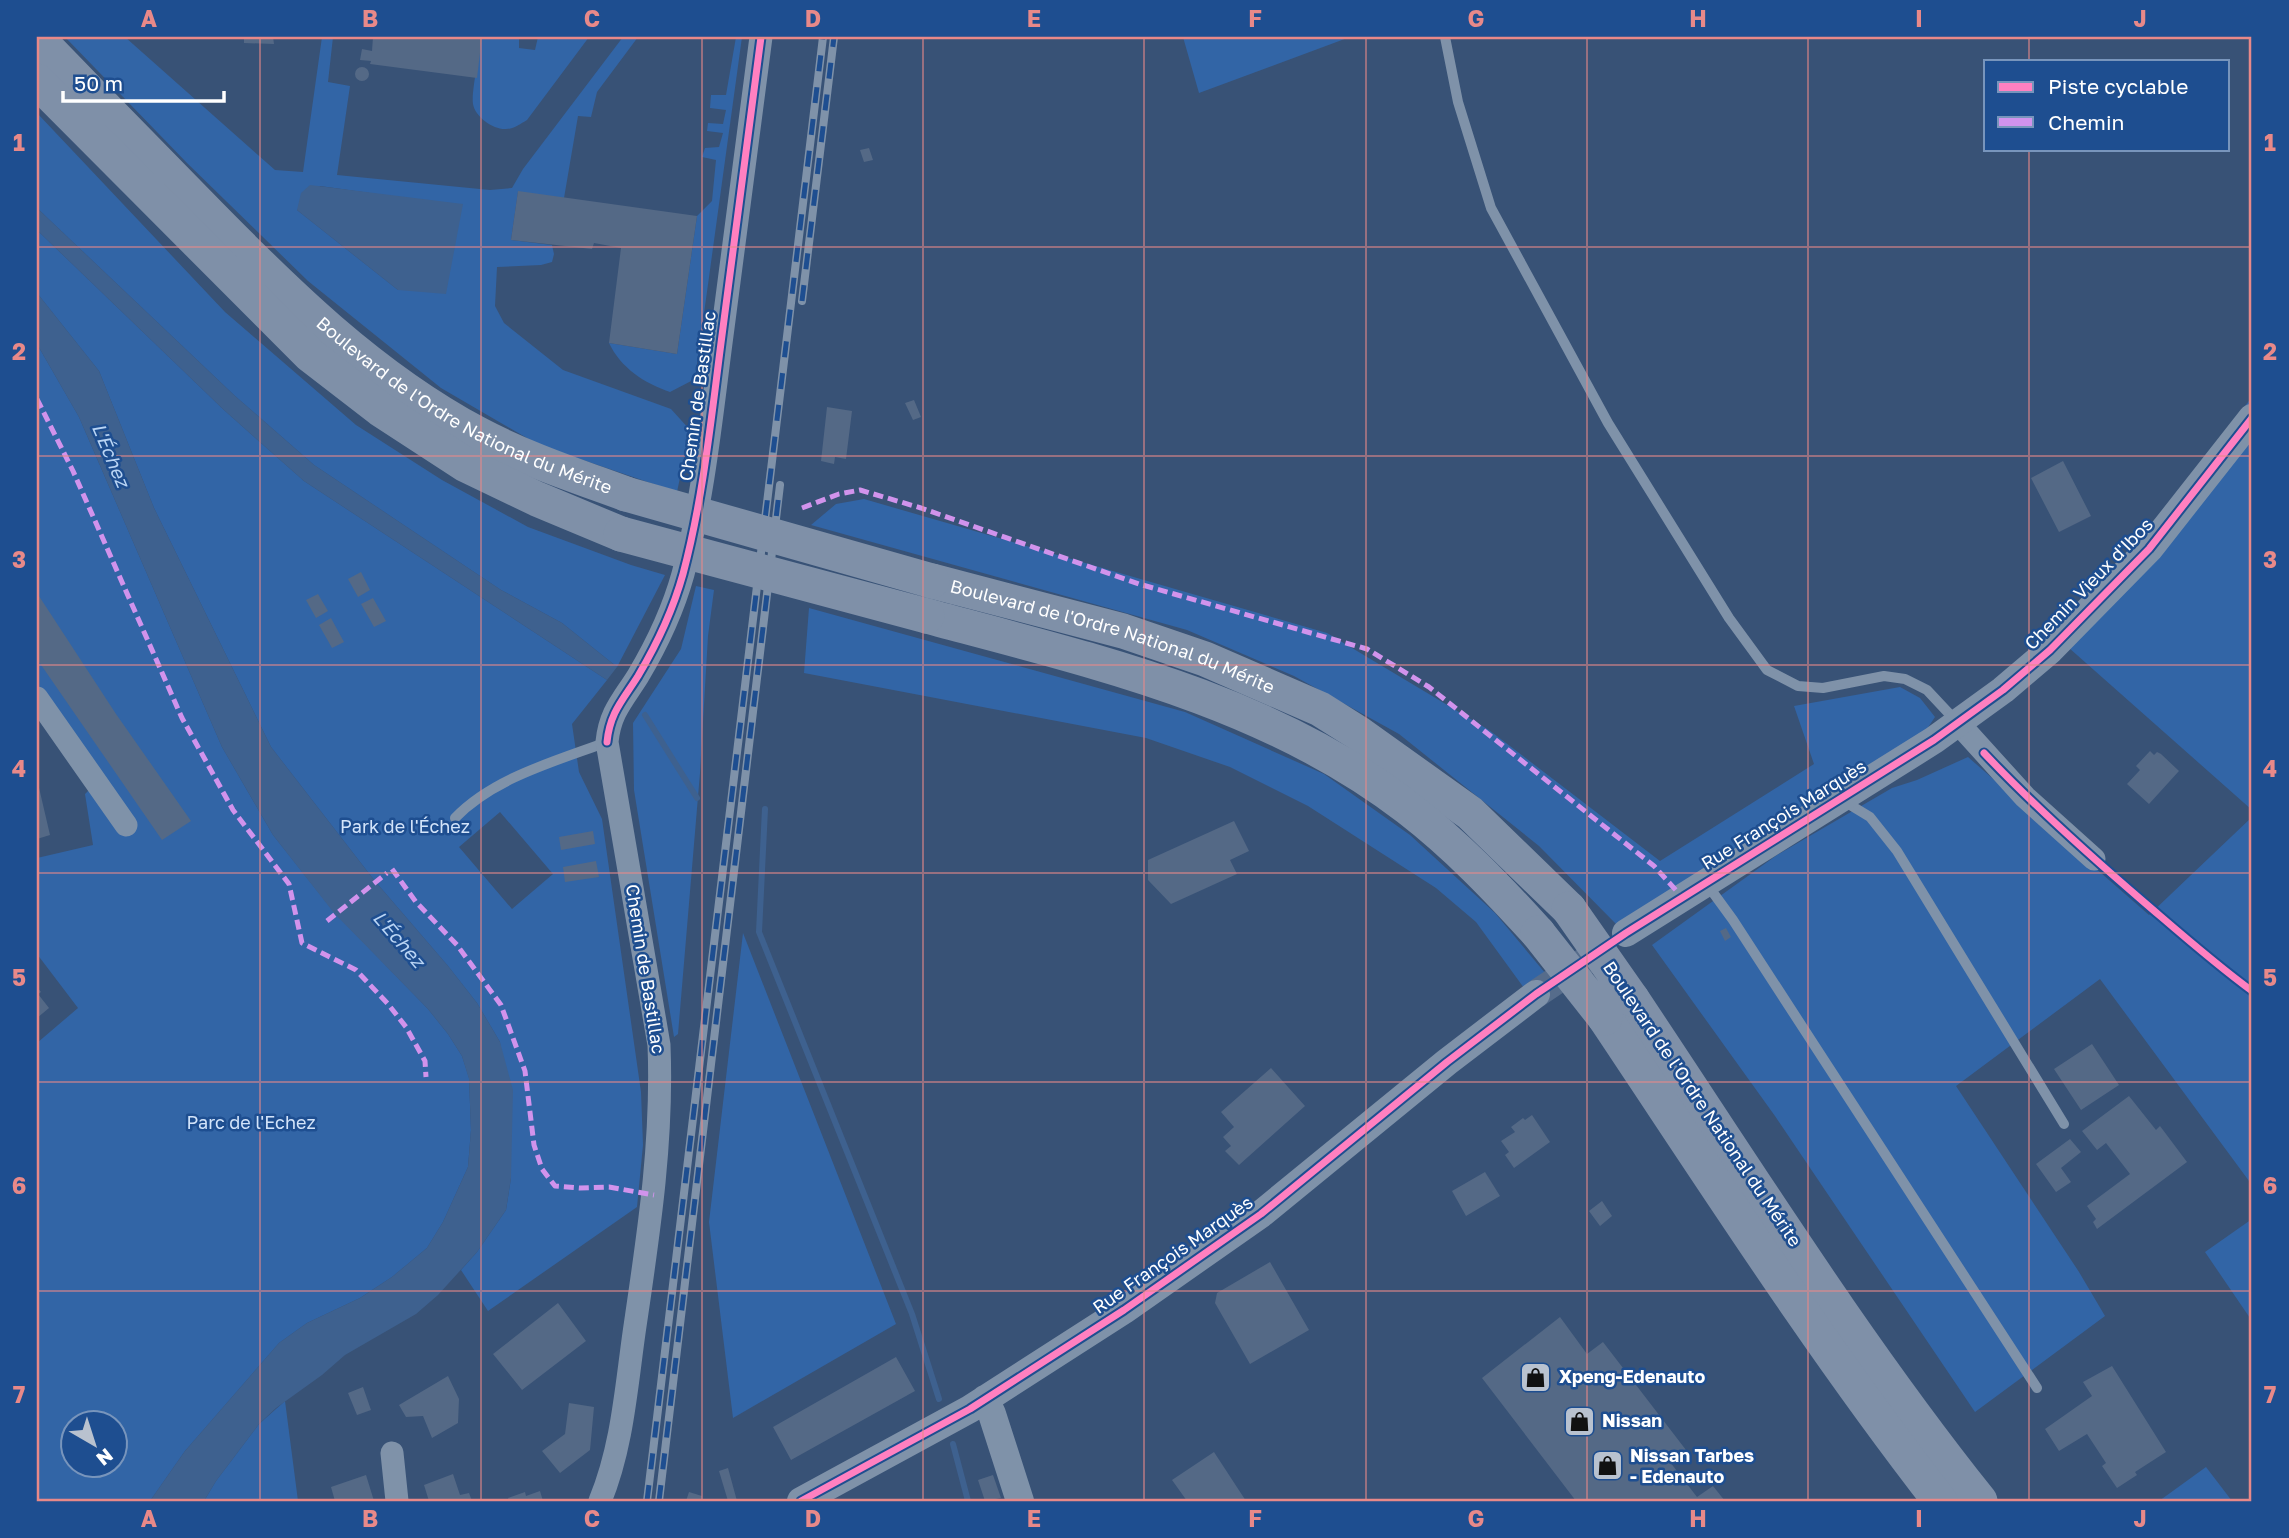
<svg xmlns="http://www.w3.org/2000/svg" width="2289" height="1538" viewBox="0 0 2289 1538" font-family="'Golos Text',sans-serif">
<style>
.green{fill:#3265a6;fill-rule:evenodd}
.water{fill:#3e618f}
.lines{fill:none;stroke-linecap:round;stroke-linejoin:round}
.stream{stroke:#3e618f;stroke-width:6}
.building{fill:#546986}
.tertiary-tunnel{stroke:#566c8b;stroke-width:28;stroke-dasharray:28 14;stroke-linecap:butt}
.service{stroke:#7f92a9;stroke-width:10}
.minor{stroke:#7f92a9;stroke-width:23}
.tertiary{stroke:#7f92a9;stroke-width:28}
.primary{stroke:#7f90a8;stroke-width:35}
.rail-casing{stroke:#7f92a9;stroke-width:8}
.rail{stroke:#1e4e90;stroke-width:5;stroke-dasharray:16;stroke-linecap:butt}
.primary-bridge{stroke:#7f90a8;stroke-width:35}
.quiet{stroke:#d193ec;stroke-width:5;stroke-dasharray:10 5;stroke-linecap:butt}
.cycleway-casing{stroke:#1e4e90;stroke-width:11}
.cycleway{stroke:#ff80c0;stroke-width:7}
.grid{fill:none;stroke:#e88989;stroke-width:2;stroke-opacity:0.55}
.labels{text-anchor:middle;stroke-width:5;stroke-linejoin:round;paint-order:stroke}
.street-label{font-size:18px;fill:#fff;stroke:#1e4e90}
.park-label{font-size:18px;fill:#d3e4fa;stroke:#1e4e90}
.poi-label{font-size:18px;font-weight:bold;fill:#fff;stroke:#1e4e90;text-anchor:start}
.water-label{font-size:19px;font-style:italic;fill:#b9d4f4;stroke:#1e4e90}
.neatline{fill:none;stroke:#e88989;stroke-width:2.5}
.grid-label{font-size:23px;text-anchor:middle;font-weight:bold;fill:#e88989}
</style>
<rect width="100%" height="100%" fill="#385276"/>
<path class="green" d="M65,37H125L275,170L303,172L322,37H333L328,82L350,86L337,175L490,190L512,188L523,169L623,37H638L597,92L591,117L578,116L564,198L518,192L511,240L552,245L554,254L552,262L541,265L497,267L495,306L504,323L563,370L671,409L690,430L677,492L539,445L441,388L308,281L187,163ZM320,186L384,195L398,290L297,210Z
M482,37H519V48L535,50L538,37H589L527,120C520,124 514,129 506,129C494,130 475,117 473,104C471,93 480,50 482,37Z
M736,37H742L695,379L670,392C644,383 621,368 609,343L677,354L697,216L712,201L716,160L702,157L705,148L719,147L723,133L707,131L708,123L723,124L726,110L710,108L711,95H726Z
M1183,37H1350L1199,93Z
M37,113L225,312L356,425L442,480L528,527L631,565L665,575L617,667L562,623L501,590L314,465L235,396L37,208Z
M37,230L224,410L304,481L607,680L572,724L579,772L602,819L641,1092L643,1145L637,1207L488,1311L461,1270L477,1252L506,1210L511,1178L500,1042L477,1003L448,966L374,880L271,747L154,508L99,371L37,293ZM500,812L553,874L512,909L459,847Z
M37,344L79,417L222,747L273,835L334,912L428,1009L448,1034L462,1056L469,1078L471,1130L468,1167L443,1222L427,1248L392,1277L360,1298L307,1323L279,1343L185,1451L150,1501H37V1043L78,1008L37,954V858L93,845L85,794L91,788L37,709ZM74,1422H116V1464H74Z
M2252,397V810L2051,632L2144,536Z
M864,499L1327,633L1489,730L1660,861L1814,764L1794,706L1900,687L1920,698L1935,717L1925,732L1617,925L1539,846L1399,734L1294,676L1187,630L811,525L836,504Z
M696,586L714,590L708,636L700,773L678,1034L674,1037L634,790L633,723L681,649Z
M809,608L1185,712L1324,774L1410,835L1495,913L1546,974L1524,988L1476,922L1436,888L1308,806L1230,767L1146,738L804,673Z
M1968,757L2149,915L2252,817V1185L2100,979L1956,1086L2079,1272L2105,1316L1975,1412L1775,1116L1652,945L1777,855L1892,788L1917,780Z
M743,933L896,1324L733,1418L709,1222Z
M2252,1219V1321L2205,1252Z
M285,1401L298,1501H204L216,1481L259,1424Z
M2206,1467L2232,1501H2159Z"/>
<path class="water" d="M310,185L463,204L446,294L398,290L297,210L301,193Z
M37,208L235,396L314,465L501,590L562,623L617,667L607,680L304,481L224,410L37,230Z
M37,293L99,371L154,508L271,747L374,880L448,966L477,1003L500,1042L513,1090L511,1178L506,1210L477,1252L438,1295L416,1314L345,1355L322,1375L276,1408L259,1424L216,1481L204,1501H150L185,1451L279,1343L307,1323L360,1298L392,1277L427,1248L443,1222L468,1167L471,1130L469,1079L462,1056L448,1034L428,1009L334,913L273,835L222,747L79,417L37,344Z"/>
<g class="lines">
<path class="stream" d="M645,715L697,798
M765,809L759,932L912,1314L939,1399
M953,1444L968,1501"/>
</g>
<path class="building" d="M244,37H273L274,44L244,43Z
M373,37H482L477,78L370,64L371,61L360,60L362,49L372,51Z
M355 74a7 7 0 1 1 14 0a7 7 0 1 1-14 0Z
M869,148L873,160L864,162L860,150Z
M518,191L697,216L677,354L609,343L621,248L594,243L592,249L511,240Z
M914,400L921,417L913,420L905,403Z
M827,407L852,411L846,459L835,457L834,464L821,461Z
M2063,461L2091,516L2059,532L2031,478Z
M361,572L370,590L358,597L348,579Z
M37,593L116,714L191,821L162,840L37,659Z
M318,594L328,611L316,618L306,600Z
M373,598L386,621L374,627L361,604Z
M331,618L344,642L332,648L319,625Z
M2150,751L2154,755L2157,752L2161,754L2179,771L2149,804L2127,784L2140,770L2136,766Z
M37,779L50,835L37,839Z
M1234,821L1249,851L1230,860L1237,874L1171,904L1148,880V860Z
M593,831L595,844L561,850L559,837Z
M596,861L599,877L565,882L563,867Z
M1726,928L1731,937L1725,941L1720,931Z
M37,987L41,992L38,994L49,1008L37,1018Z
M2092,1044L2119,1085L2081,1110L2054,1069Z
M1271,1068L1305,1106L1239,1165L1225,1151L1231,1146L1223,1137L1234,1127L1221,1112Z
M2129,1096L2156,1130L2160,1126L2187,1162L2097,1229L2093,1222L2096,1219L2087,1206L2130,1174L2106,1143L2097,1150L2082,1131Z
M1532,1115L1550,1142L1514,1168L1505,1155L1509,1152L1501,1141L1515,1132L1511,1127L1523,1118L1525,1120Z
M2070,1139L2081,1152L2061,1168L2071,1182L2056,1192L2036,1164Z
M1485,1172L1500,1196L1466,1216L1452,1191Z
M1602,1201L1612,1216L1600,1226L1589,1211Z
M1270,1262L1309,1330L1250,1364L1215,1303L1217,1293Z
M558,1303L586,1341L522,1390L493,1354Z
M1560,1317L1587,1354L1603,1342L1686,1450L1670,1462L1697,1497L1713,1486L1725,1501H1576L1482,1378Z
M896,1357L915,1391L791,1460L773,1427Z
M2112,1366L2166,1452L2135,1472L2137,1475L2117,1488L2102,1466L2106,1463L2087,1434L2059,1451L2045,1429L2092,1396L2083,1382Z
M448,1376L459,1399L458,1423L432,1438L423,1416L406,1417L399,1405Z
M363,1387L371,1410L357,1415L348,1393Z
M569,1403L594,1407L590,1450L560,1473L542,1451L565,1434Z
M1214,1452L1246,1501H1187L1172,1480Z
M728,1468L737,1501H728L719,1471Z
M453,1474L460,1495L469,1493L472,1501H429L424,1485Z
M366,1475L374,1501H335L331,1487Z
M993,1475L1001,1498L985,1501L978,1480Z
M540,1491L543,1501H509L508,1498L525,1492L526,1496Z
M689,1492L702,1496L701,1501H686Z"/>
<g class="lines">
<path class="tertiary-tunnel" d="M1536,994L1587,960"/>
<path class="service" d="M1445,37L1458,102L1491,208L1608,423L1729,618L1767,670L1798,686L1823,688L1884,676L1905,679L1927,690L1956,721
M1842,800L1870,817L1897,851L2064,1124
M455,818C493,778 556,761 607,742
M1706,883L1733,920L2037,1388"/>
<path class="minor" d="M37,698L126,825
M1958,723L2025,797L2094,859
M392,1453L397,1501
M600,1501C622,1448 626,1390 634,1333C648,1237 663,1143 659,1045L607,742C610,712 623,700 638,676C657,644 673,610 683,574C703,499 711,420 721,343C734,241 747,139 761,37"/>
<path class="tertiary" d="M1626,933L1934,740L2003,690L2050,650L2149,549L2252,418
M985,1399L992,1414L1020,1501
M801,1501L970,1409L1124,1310L1261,1214L1447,1062L1536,994"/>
<g class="primary">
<path id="s1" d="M37,38C91,94 146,150 200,205C284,291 371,377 478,434C525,459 577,476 626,494"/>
<path d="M37,81L310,355L380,409L466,465L537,499L621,534"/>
<path id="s2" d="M932,581L1123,631L1205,659L1320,709L1358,733L1470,813L1569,909"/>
<path d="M927,616C1094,661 1268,700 1408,808C1456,845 1497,888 1538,933"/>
<path d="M1632,999C1745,1168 1853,1342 1980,1501"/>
<path d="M1605,1018C1714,1181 1820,1347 1940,1501"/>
</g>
<defs>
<path id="rail" d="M802,301L834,37
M647,1501L823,37
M659,1501L780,485"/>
</defs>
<use href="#rail" class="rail-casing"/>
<use href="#rail" class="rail"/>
<path class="primary-bridge" d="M626,494L932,581
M621,534L927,616
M1569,909L1632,999
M1538,933L1605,1018"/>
<path class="quiet" d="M37,399L73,471L182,718L233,810L289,884L302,943L356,970L388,1004L406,1027L425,1061L426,1077
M802,508L839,494L860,490L921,508L1139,584L1367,649L1429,687L1654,866L1683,898
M392,869L416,902L457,945L501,1005L525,1071L534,1145L542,1169L555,1186L580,1188L609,1187L654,1195
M327,921L387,873"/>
<defs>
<path id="cycleway" d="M607,742C610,712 623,700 638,676C657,644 673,610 683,574C703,499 711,420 721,343C734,241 747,139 761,37
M1984,753C2035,807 2089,855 2145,903C2180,933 2215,964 2252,991
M801,1501L970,1409L1124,1310L1261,1214L1447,1062L1536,994L1626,933L1934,740L2003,690L2050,650L2149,549L2252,418"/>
</defs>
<use href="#cycleway" class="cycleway-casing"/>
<use href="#cycleway" class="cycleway"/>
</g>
<path class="grid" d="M260,37V1501M481,37V1501M702,37V1501M923,37V1501M1144,37V1501M1366,37V1501M1587,37V1501M1808,37V1501M2029,37V61M2029,149V1501M37,247H2252M37,456H2252M37,665H2252M37,873H2252M37,1082H2252M37,1291H2252"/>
<defs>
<symbol id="shop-square" viewBox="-11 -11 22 22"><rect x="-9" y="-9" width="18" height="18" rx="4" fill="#b9c2cf" stroke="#1e4e90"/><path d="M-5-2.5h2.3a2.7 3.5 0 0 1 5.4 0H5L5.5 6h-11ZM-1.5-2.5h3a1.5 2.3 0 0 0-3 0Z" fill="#111"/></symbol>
</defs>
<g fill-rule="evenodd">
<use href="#shop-square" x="1518" y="1360" width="35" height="35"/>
<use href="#shop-square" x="1562" y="1404" width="35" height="35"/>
<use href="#shop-square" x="1590" y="1448" width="35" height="35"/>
</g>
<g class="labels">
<g class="street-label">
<text transform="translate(698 396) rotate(-82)" y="6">Chemin de Bastillac</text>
<text dy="6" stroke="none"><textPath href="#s1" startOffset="569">Boulevard de l'Ordre National du Mérite</textPath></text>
<text transform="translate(2089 584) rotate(-46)" y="6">Chemin Vieux d'Ibos</text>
<text dy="6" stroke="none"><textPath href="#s2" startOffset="189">Boulevard de l'Ordre National du Mérite</textPath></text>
<text transform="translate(1784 815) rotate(-32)" y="6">Rue François Marquès</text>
<text transform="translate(645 969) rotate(81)" y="6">Chemin de Bastillac</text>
<text transform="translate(1702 1104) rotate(56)" y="6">Boulevard de l'Ordre National du Mérite</text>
<text transform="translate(1173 1255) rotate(-35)" y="6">Rue François Marquès</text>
</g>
<g class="park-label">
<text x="405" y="833">Park de l'Échez</text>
<text x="251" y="1129">Parc de l'Echez</text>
</g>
<g class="poi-label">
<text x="1559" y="1383">Xpeng-Edenauto</text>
<text x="1602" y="1427">Nissan</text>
<text x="1630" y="1462">Nissan Tarbes<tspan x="1630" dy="21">- Edenauto</tspan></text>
</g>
<g class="water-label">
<text transform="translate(111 455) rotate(67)" y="7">L'Échez</text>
<text transform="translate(399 939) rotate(49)" y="7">L'Échez</text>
</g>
</g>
<rect width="2289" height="1538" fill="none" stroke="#1e4e90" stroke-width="77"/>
<rect x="1984" y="60" width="245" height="91" fill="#1e4e90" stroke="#7895bc" stroke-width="2"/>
<rect x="1998" y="82" width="35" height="10" fill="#ff80c0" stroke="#7895bc" stroke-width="2"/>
<text x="2048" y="94" font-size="21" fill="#ffffff">Piste cyclable</text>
<rect x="1998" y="117" width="35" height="10" fill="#d193ec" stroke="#7895bc" stroke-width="2"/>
<text x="2048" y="130" font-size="21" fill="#ffffff">Chemin</text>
<g transform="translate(94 1444) rotate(141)"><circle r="33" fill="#1e4e90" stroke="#7895bc" stroke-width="2"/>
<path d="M0-5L12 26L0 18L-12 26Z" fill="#b9c2cf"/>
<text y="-10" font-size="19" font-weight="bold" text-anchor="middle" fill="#ffffff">N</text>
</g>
<path d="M63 91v10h161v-10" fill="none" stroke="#ffffff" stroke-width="3.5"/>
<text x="74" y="91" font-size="21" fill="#ffffff" stroke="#1e4e90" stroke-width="5" paint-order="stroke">50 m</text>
<rect x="38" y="38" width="2212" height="1462" class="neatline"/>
<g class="grid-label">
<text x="149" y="27">A</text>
<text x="370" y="27">B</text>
<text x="592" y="27">C</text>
<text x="813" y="27">D</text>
<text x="1034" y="27">E</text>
<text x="1255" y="27">F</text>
<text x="1476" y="27">G</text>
<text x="1698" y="27">H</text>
<text x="1919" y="27">I</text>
<text x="2140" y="27">J</text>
<text x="19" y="151">1</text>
<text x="2270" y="151">1</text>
<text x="19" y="360">2</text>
<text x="2270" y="360">2</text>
<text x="19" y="568">3</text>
<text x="2270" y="568">3</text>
<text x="19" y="777">4</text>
<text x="2270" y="777">4</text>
<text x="19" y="986">5</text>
<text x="2270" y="986">5</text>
<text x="19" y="1194">6</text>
<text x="2270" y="1194">6</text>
<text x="19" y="1403">7</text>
<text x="2270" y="1403">7</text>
<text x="149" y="1527">A</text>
<text x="370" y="1527">B</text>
<text x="592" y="1527">C</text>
<text x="813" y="1527">D</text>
<text x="1034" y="1527">E</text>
<text x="1255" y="1527">F</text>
<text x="1476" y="1527">G</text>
<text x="1698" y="1527">H</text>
<text x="1919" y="1527">I</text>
<text x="2140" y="1527">J</text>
</g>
</svg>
